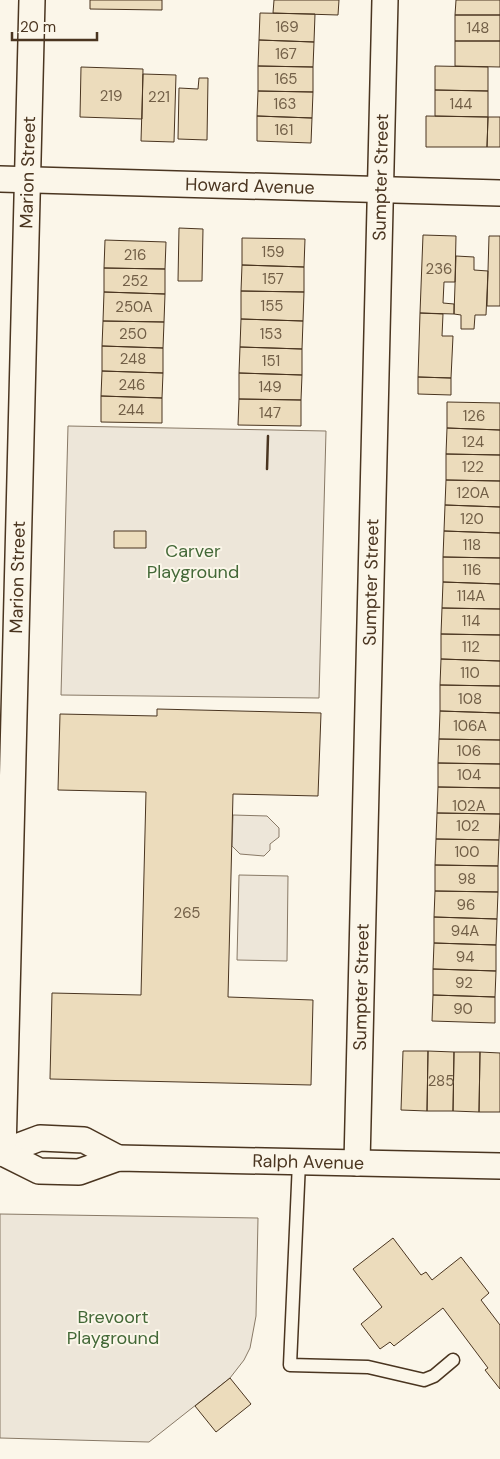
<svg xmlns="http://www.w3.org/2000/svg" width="500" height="1459" viewBox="0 0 500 1459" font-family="'DM Sans',sans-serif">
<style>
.green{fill:#ede6d9;stroke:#887966}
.building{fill:#ecdcbc;stroke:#4a3520}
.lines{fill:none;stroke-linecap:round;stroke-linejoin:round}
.service-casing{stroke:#4a3520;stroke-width:15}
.minor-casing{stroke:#4a3520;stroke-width:28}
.service{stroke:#fbf6e9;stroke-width:12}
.minor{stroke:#fbf6e9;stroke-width:25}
.wall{stroke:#4a3520;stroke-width:2.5}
.labels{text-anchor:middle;stroke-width:4;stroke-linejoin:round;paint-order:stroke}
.number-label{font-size:15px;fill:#725f47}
.street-label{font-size:18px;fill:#4a3520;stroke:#fbf6e9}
.park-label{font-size:18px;fill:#436837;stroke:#fbf6e9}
</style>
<rect width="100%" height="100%" fill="#fbf6e9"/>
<path class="green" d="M68,426L326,431L319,698L61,695Z
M233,815L267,816L279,828V837L270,844V850L264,856L240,854L232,846Z
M239,875L288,876L287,961L237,960Z
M0,1214L258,1218L256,1316L250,1348L244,1360L230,1378L149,1442L0,1438Z"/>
<path class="building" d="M90,0H162V10L90,9Z
M274,0H339L338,15L273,13Z
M456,0H500V15H455Z
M260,13L315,14L314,42L259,40Z
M455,15H500V41H455Z
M259,40L314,42L313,67L258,66Z
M455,41H500V67L455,66Z
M258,66L313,67V92L258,91Z
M435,66L488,67V91L435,90Z
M81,67L143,69L142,119L80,117Z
M143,74L176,75L174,142L141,141Z
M199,78H208L207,140L178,139L179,88L198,89Z
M435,90L488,91V117L435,116Z
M258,91L313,92L312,118L257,116Z
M257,116L312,118L311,143L257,141Z
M426,116L488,117L487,147H426Z
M488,117H500V147H487Z
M179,228L203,229L202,281H178Z
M423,235L456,236L455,282H444L443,303L454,304V314L420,313Z
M489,236H500V306H487Z
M242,238L305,239L304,267L242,265Z
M105,240L166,242L165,269L104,268Z
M456,256L474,257V270L488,271L486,315H475L474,329H461V315L454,314Z
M242,265L304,267V292L241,291Z
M104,268L165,269V294L104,292Z
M241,291L304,292L303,321L241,319Z
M104,292L165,294L164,322L103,321Z
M420,313L443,314L442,336H453L451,378L418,377Z
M241,319L303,321L302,349L240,347Z
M103,321L164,322L163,348L102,346Z
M102,346L163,348V373L102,371Z
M240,347L302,349V375L239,373Z
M102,371L163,373L162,398L101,396Z
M239,373L302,375L301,400L239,399Z
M418,377L451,378V395L418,394Z
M101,396L162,398V423L101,422Z
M239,399L301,400V426L238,425Z
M447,402L500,403V430L447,428Z
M447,428L500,430V455L446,454Z
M446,454L500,455V481L446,480Z
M446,480L500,481V507L445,505Z
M445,505L500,507V533L444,531Z
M114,531H146V548H114Z
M444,531L500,533V558L443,557Z
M443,557L500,558V584L443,582Z
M443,582L500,584V609L442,608Z
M442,608L500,609V635L441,634Z
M441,634L500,635V661L441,659Z
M441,659L500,661V686L440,685Z
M440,685L500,686V713L440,711Z
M157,709L321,713L318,796L233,794L228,997L313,1000L311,1085L50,1079L52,993L141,995L146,792L58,790L60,714L157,716Z
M440,711L500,713V740L439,739Z
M439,739L500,740V764L438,763Z
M438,763L500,764V788L438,787Z
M438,787L500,788V814L437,813Z
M437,813L500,814L499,840L436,839Z
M436,839L499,840L498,866L435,865Z
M435,865L498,866V892L435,891Z
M435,891L498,892L497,919L434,917Z
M434,917L497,919L496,945L434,943Z
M434,943L496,945V971L433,969Z
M433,969L496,971L495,997L433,995Z
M433,995L495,997V1023L432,1021Z
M403,1051H428L427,1111L401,1110Z
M428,1051L454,1052L453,1111H427Z
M454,1052H480L479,1112L453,1111Z
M480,1052L500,1053V1112H479Z
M393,1238L421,1275L426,1272L432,1280L461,1257L489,1293L481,1300L500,1325V1389L485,1370L488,1368L443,1308L394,1346L390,1342L380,1349L361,1324L382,1307L353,1269Z
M230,1378L251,1404L216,1432L195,1406Z"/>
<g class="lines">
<defs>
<path id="service" d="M299,1162L290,1365L368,1367L424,1380L434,1376L453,1360"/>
<g id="minor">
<path id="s1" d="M0,179L500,193"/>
<path d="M0,1153L40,1138L84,1140L118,1158"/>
<path id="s2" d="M3,1153L32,0"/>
<path id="s3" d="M3,1153L39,1171L79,1172L118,1158L500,1166"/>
<path id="s4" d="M357,1163L385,0"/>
</g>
</defs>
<use href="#service" class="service-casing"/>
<use href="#minor" class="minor-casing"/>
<use href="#service" class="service"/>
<use href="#minor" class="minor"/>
<path class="wall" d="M267,469L268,436"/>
</g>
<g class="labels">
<g class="number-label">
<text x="287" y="32">169</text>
<text x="478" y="33">148</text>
<text x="286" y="59">167</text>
<text x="286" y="84">165</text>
<text x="111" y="101">219</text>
<text x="159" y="102">221</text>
<text x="285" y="109">163</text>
<text x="461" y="109">144</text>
<text x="284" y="135">161</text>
<text x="273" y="257">159</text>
<text x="135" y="260">216</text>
<text x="439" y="274">236</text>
<text x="273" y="284">157</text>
<text x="135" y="286">252</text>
<text x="272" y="311">155</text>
<text x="134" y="312">250A</text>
<text x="133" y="339">250</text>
<text x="271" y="339">153</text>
<text x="133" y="364">248</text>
<text x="271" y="366">151</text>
<text x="132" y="390">246</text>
<text x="270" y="392">149</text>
<text x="131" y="415">244</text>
<text x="270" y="418">147</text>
<text x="474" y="421">126</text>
<text x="473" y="447">124</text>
<text x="473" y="472">122</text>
<text x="473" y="498">120A</text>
<text x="472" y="524">120</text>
<text x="472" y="550">118</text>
<text x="472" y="575">116</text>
<text x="471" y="601">114A</text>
<text x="471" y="626">114</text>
<text x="471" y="652">112</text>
<text x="470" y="678">110</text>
<text x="470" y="704">108</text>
<text x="470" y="731">106A</text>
<text x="469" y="756">106</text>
<text x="469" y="780">104</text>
<text x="469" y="811">102A</text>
<text x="468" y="831">102</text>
<text x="467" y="857">100</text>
<text x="467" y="884">98</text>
<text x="466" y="910">96</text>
<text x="187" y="918">265</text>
<text x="465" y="936">94A</text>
<text x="465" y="962">94</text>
<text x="464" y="988">92</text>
<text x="463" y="1014">90</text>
<text x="441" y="1086">285</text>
</g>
<g class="street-label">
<text dy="6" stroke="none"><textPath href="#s2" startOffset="981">Marion Street</textPath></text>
<text dy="6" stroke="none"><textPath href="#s4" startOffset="986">Sumpter Street</textPath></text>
<text dy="6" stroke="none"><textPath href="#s1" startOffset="250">Howard Avenue</textPath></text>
<text dy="6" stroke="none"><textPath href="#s2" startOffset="576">Marion Street</textPath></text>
<text dy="6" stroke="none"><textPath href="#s4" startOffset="581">Sumpter Street</textPath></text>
<text dy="6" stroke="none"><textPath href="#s4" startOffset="176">Sumpter Street</textPath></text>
<text dy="6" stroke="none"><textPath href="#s3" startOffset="312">Ralph Avenue</textPath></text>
</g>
<g class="park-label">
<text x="193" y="557">Carver<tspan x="193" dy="21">Playground</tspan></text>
<text x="113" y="1323">Brevoort<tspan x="113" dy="21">Playground</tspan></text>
</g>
</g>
<path d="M12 32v8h85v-8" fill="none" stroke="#4a3520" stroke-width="2.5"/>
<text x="20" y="32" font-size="15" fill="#4a3520" stroke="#fbf6e9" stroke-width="4" paint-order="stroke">20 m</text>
</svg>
